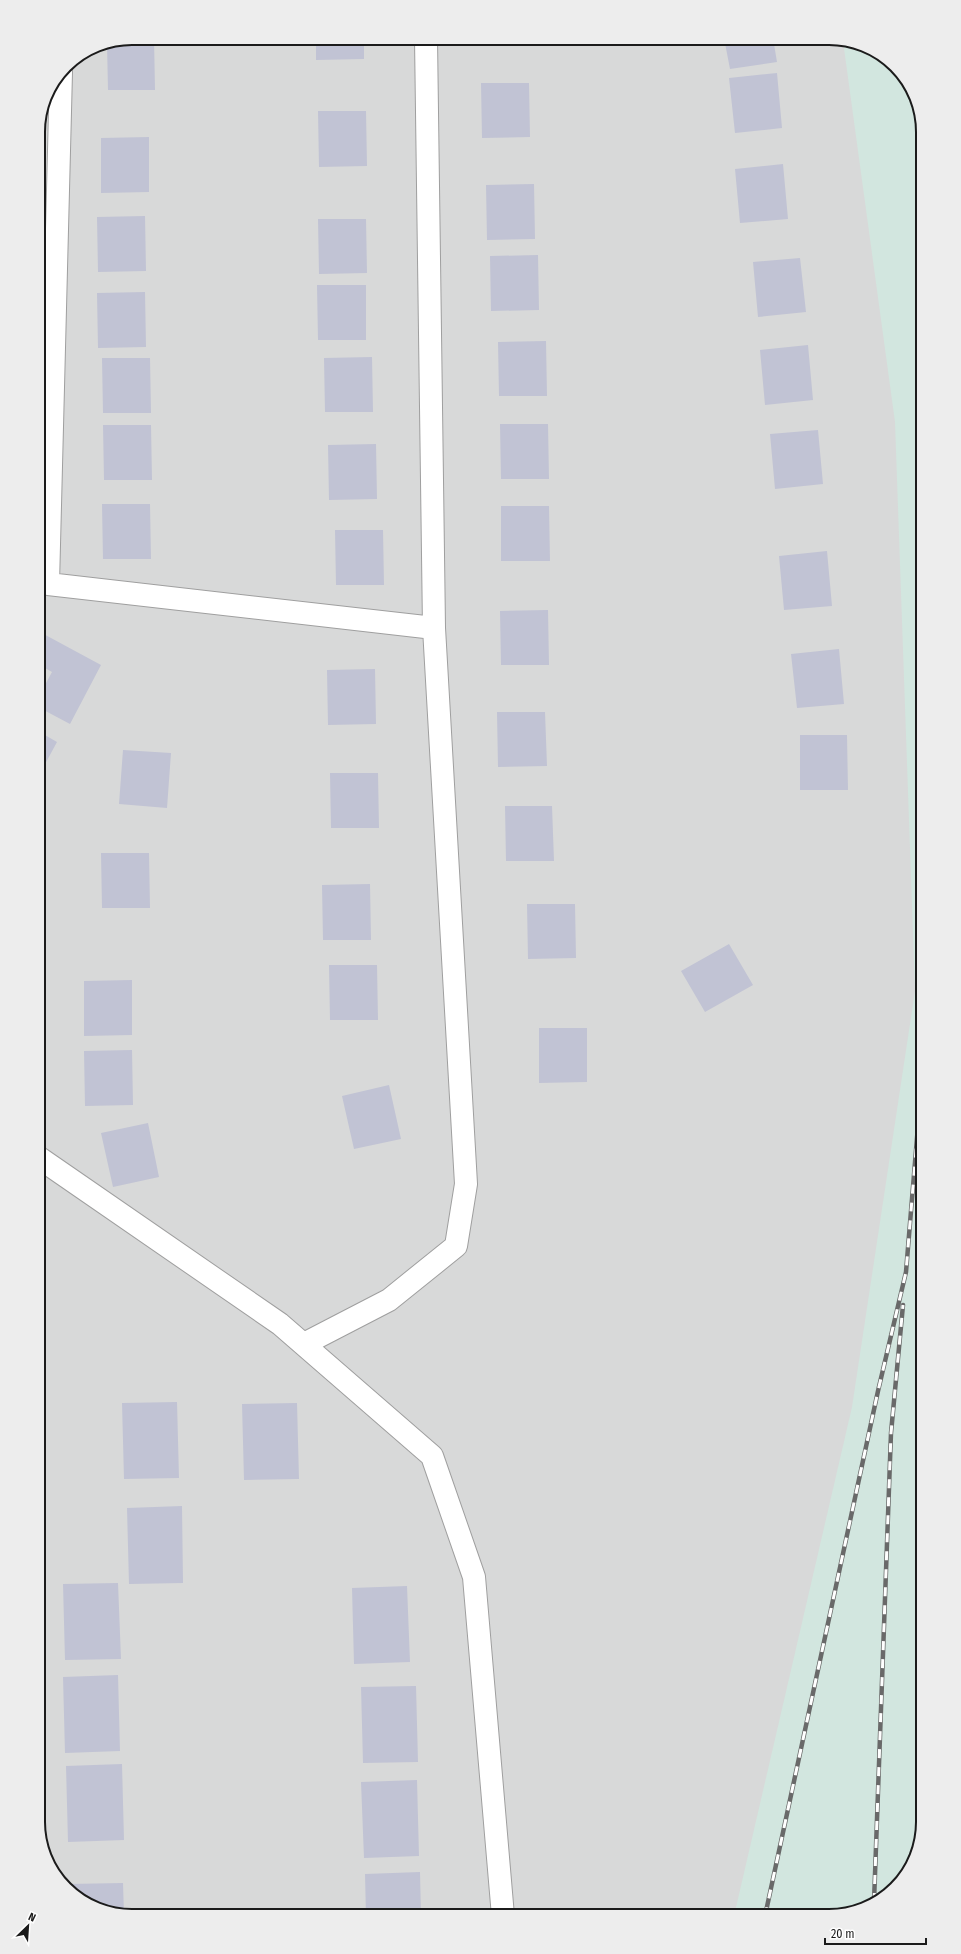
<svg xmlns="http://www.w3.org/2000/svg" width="961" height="1954" viewBox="0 0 961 1954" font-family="'Fira Sans Condensed',sans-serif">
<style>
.residential{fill:#d8d9d9}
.industrial{fill:#d2e6df}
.building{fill:#c1c3d4}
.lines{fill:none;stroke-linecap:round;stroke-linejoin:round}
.street-casing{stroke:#9f9f9f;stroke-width:24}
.street{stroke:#fff;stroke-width:22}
.rail-casing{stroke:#696969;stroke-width:4.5}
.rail{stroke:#fff;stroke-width:3;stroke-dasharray:9;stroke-linecap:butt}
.rim{fill:none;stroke:#1b1b1b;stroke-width:2}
</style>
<rect width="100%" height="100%" fill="#e2e0ed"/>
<path class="residential" d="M132,38H835L886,57L916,96L923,132V1822L907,1874L865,1909L829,1916H126L75,1897L45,1858L38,1822V126L45,96L66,65L96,45Z"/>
<path class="industrial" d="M843,41L886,57L916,96L923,132V1822L907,1874L865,1909L829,1916H734L852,1407L915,991L895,422Z"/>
<path class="building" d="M132,38H154L155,90H108L107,43Z
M316,38H364V59L316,60Z
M724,38H773L777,62L730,69Z
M777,73L782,128L735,133L729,78Z
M481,83H529L530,137L482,138Z
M318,111H366L367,166L319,167Z
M40,120H45L42,175H38Z
M149,137V192L101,193V138Z
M783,164L788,219L740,223L735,169Z
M534,184L535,239L487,240L486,185Z
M38,197H43L40,252H38Z
M145,216L146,271L98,272L97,217Z
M318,219H366L367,273L319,274Z
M538,255L539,310L491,311L490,256Z
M800,258L806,312L758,317L753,262Z
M317,285H366V340H318Z
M145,292L146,347L98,348L97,293Z
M546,341L547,396H499L498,342Z
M808,345L813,400L765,405L760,350Z
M372,357L373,412H325L324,358Z
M102,358H150L151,413H103Z
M500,424H548L549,479H501Z
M103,425H151L152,480H104Z
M818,430L823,484L775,489L770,434Z
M376,444L377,499L329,500L328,445Z
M102,504H150L151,559H103Z
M501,506H549L550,561H501Z
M335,530H383L384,585H336Z
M827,551L832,606L784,610L779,556Z
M548,610L549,665H501L500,611Z
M38,631L101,665L70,724L38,707V698L52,672L38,664Z
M839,649L844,704L797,708L791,654Z
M375,669L376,724L328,725L327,670Z
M497,712H545L547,766L498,767Z
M38,731L57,742L38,777Z
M800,735H847L848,790H800Z
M123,750L171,753L167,808L119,804Z
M330,773H378L379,828H331Z
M505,806H552L554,861H506Z
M101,853H149L150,908H102Z
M370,884L371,940H323L322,885Z
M527,904H575L576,958L528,959Z
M729,944L753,985L705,1012L681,971Z
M329,965H377L378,1020H330Z
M132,980V1035L84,1036V981Z
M539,1028H587V1082L539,1083Z
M132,1050L133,1105L85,1106L84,1051Z
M389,1085L401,1139L354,1149L342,1096Z
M148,1123L159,1177L113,1187L101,1133Z
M177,1402L179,1478L124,1479L122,1403Z
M297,1403L299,1479L244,1480L242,1404Z
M182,1506L183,1583L129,1584L127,1508Z
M118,1583L121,1659L65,1660L63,1584Z
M407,1586L410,1662L354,1664L352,1588Z
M118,1675L120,1751L65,1753L63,1677Z
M416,1686L418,1762L363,1763L361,1687Z
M122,1764L124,1840L68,1842L66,1766Z
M417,1780L419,1856L364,1858L361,1782Z
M420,1872L421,1916H366L365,1874Z
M123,1883L124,1915L75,1897L68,1887V1884Z"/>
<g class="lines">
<defs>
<path id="street" d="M38,581L48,584L434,628
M48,584L61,72
M38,1157L280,1324L432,1456L474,1577L503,1916
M304,1344L389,1300L456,1246L466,1184L434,628L426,38"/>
</defs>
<use href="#street" class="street-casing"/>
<use href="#street" class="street"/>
<defs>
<path id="rail" d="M923,1759L918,1694L923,1446
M874,1902L891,1433L903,1305
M765,1916L878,1391L906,1272L923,1065"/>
</defs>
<use href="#rail" class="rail-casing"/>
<use href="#rail" class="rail"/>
</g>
<path d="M0 0H961V1954H0ZM132 45H829A87 87 0 0 1 916 132V1822A87 87 0 0 1 829 1909H132A87 87 0 0 1 45 1822V132A87 87 0 0 1 132 45Z" fill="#ededed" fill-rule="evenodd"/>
<path class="rim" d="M132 45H829A87 87 0 0 1 916 132V1822A87 87 0 0 1 829 1909H132A87 87 0 0 1 45 1822V132A87 87 0 0 1 132 45Z"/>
<g transform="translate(28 1926) rotate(25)" stroke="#ffffff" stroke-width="3" paint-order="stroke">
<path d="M0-3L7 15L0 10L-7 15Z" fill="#1b1b1b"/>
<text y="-6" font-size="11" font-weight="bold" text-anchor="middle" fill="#1b1b1b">N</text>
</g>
<path d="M825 1938v6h101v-6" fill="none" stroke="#1b1b1b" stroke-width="2"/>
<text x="831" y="1938" font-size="12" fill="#1b1b1b" stroke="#ffffff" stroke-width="3" paint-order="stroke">20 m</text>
</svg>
